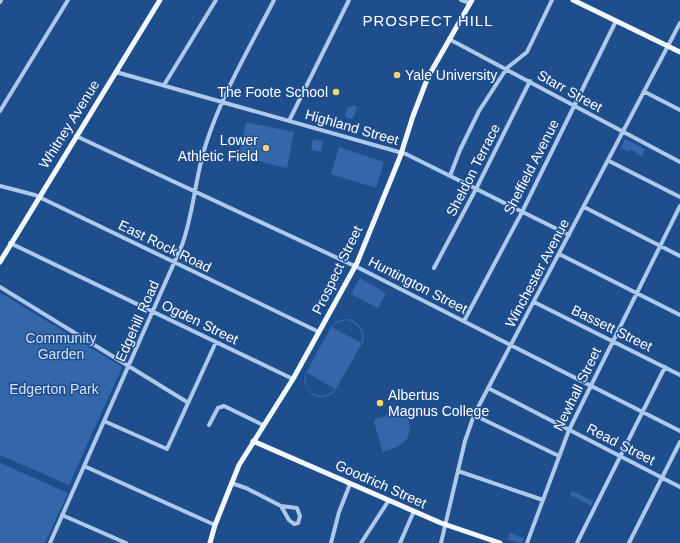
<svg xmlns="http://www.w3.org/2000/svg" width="680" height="543" viewBox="0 0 680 543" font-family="Helvetica,sans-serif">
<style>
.green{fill:#3367aa;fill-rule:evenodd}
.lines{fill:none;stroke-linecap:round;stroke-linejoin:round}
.minor{stroke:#adc9ec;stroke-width:4}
.major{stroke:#f3f7ff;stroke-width:5}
.poi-dot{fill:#fad36d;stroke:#1f4e8d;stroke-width:1.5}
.labels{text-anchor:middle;stroke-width:3;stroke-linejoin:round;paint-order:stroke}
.poi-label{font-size:14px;fill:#fff;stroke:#1f4e8d;text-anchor:start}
.street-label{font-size:14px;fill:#fff;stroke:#1f4e8d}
.park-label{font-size:14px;fill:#d2e3f9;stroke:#1f4e8d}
.neighbourhood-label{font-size:15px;letter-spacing:1px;fill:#fff;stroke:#1f4e8d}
</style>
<rect width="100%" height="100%" fill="#1f4e8d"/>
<path class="green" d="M354,105L357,107L353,119L347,118L345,114L347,108Z
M246,122L294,132L287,168L239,156Z
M313,139L323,141L321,152L311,150Z
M625,139L645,149L642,156L631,150L629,152L621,148Z
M339,147L384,162L376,188L331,174Z
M360,278L386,293L378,308L351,294Z
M1,293L122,367L69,485L0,455V294Z
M346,319C358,320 366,330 363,342L334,392C320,405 301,392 305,374L331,327L337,321ZM346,320C358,322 365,332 361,343L332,327L337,323ZM306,373H307L335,389C326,400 311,397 306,385Z
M406,409C414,436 410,444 383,452L374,422L376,419Z
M0,463L68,493L45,543H0Z
M572,491L593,501L591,506L570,495Z
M510,533L524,538L522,543L508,540Z"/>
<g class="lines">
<path class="minor" d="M461,0L470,3
M0,2L1,0
M449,39L680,162
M116,72L406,154L569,235
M164,85L216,0
M645,92L680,110
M0,111L68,0
M289,121L349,0
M76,136L359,268L680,431
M609,161L680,197
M450,176L460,150L479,111L507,68L527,52L552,0
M0,186L35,195L319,332
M584,207L680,256
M10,243L293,379
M559,254L680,315
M434,268L476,189L530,81
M0,287L187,402
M534,302L680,375
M464,321L522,212L616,21
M488,388L680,487
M474,415L559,456
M104,421L167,449L216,342
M209,425L218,408L224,406L263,425
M84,466L215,525
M458,471L543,500
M231,483L246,488L281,506
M281,506L297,508L300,516L298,523L294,524L289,520Z
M62,515L126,543
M50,543L182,245C194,212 195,177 206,144C222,94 250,47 274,0
M331,543L339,512L350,484
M361,543L389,500
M400,543L414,511
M441,543L465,441L474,415L680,23
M527,543L569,430L680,206
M577,543L665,367
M629,543L680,442"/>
<path class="major" d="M573,0L680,52
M0,262L160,0
M253,441L441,523L500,543
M210,543L215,525L239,465L293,379L357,263L400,157L413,116L428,77L472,0"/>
</g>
<g class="poi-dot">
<circle cx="397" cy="75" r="4"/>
<circle cx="336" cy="92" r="4"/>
<circle cx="266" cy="148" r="4"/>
<circle cx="380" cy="403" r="4"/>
</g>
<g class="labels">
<g class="poi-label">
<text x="405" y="80">Yale University</text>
<text x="328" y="97" text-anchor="end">The Foote School</text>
<text x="258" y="145" text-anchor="end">Lower<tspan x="258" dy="16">Athletic Field</tspan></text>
<text x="388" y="400">Albertus<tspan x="388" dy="16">Magnus College</tspan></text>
</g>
<g class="street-label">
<text transform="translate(570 91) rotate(29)" y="5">Starr Street</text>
<text transform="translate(69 124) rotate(-58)" y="5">Whitney Avenue</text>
<text transform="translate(352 127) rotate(16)" y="5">Highland Street</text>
<text transform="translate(531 167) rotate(-63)" y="5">Sheffield Avenue</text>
<text transform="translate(473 170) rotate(-63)" y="5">Sheldon Terrace</text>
<text transform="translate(165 246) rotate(26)" y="5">East Rock Road</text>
<text transform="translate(337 270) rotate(-64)" y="5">Prospect Street</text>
<text transform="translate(537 273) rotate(-62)" y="5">Winchester Avenue</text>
<text transform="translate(418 285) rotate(27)" y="5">Huntington Street</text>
<text transform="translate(137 321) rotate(-66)" y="5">Edgehill Road</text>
<text transform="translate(200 322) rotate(26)" y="5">Ogden Street</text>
<text transform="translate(612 328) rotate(26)" y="5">Bassett Street</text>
<text transform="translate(577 389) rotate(-64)" y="5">Newhall Street</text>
<text transform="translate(621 444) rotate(27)" y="5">Read Street</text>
<text transform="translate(381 484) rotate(24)" y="5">Goodrich Street</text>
</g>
<g class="park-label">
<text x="61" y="343">Community<tspan x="61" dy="16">Garden</tspan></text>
<text x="54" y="394">Edgerton Park</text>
</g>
<g class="neighbourhood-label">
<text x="428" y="26">PROSPECT HILL</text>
</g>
</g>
</svg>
